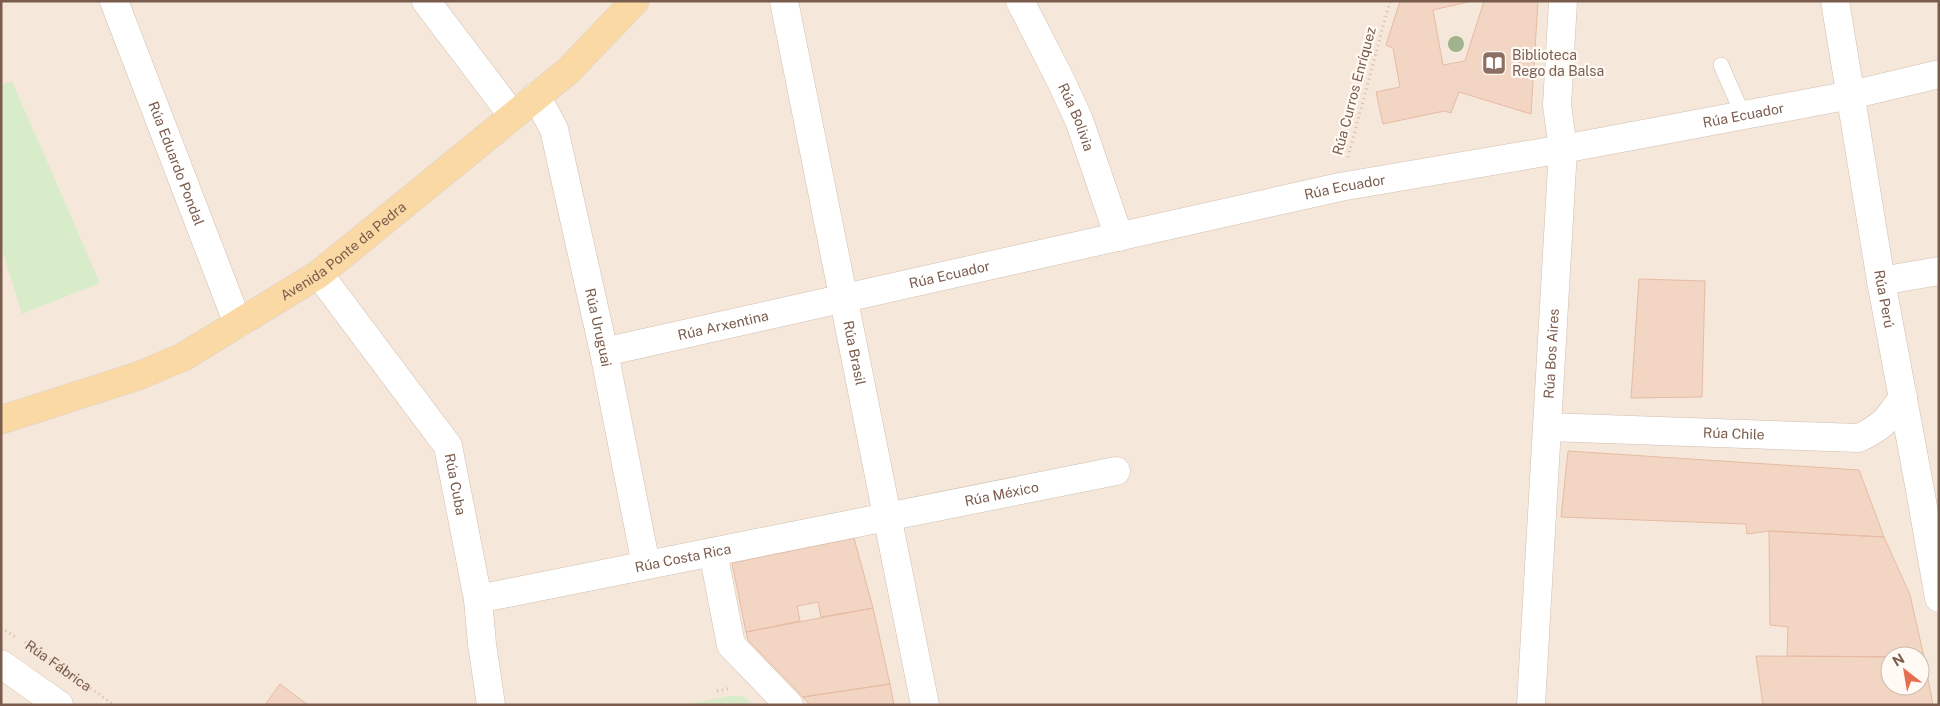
<svg xmlns="http://www.w3.org/2000/svg" width="1940" height="706" viewBox="0 0 1940 706" font-family="'Public Sans',sans-serif">
<style>
.residential{fill:#f5e8da;fill-rule:evenodd}
.green{fill:#d8ecc9}
.building{fill:#f3d5c3;stroke:#e6bba3}
.lines{fill:none;stroke-linecap:round;stroke-linejoin:round}
.lane-casing{stroke:#d1beb0;stroke-width:16}
.street-casing{stroke:#d1beb0;stroke-width:29}
.secondary-casing{stroke:#d6c0b0;stroke-width:29}
.primary-casing{stroke:#dad1cd;stroke-width:29}
.path{stroke:#d9b8a5;stroke-width:3;stroke-dasharray:1 4;stroke-linecap:butt}
.lane{stroke:#fff;stroke-width:15}
.street{stroke:#fff;stroke-width:28}
.secondary{stroke:#fff;stroke-width:28}
.primary{stroke:#fbd9a5;stroke-width:28}
.tree{fill:#a0b28e}
.labels{text-anchor:middle;stroke-width:4.5;stroke-linejoin:round;paint-order:stroke}
.education-label{font-size:14px;fill:#785e54;stroke:#fffaf3;text-anchor:start}
.street-label{font-size:14px;fill:#7a5c4d;stroke:#fffaf3}
</style>
<rect width="100%" height="100%" fill="#fdf6ec"/>
<path class="residential" d="M1,1H1939V705H1ZM1890,656H1920V686H1890Z"/>
<path class="green" d="M12,81L100,283L22,314L1,246V85Z
M728,696H742L755,705H684Z"/>
<path class="building" d="M1400,1H1472L1433,10L1443,65L1465,61L1484,1H1538L1531,114L1459,92L1451,113L1444,111L1383,124L1376,92L1400,87L1393,48L1386,45Z
M1639,279L1705,281L1702,397L1631,398Z
M1568,451L1859,470L1884,537L1769,531L1747,534L1746,524L1561,517Z
M1769,531L1884,537L1910,595L1924,657L1787,656L1788,627L1770,625Z
M854,538L873,608L821,617L818,602L797,606L800,621L746,632L732,563Z
M873,608L890,684L803,697L748,640L746,632Z
M1756,656L1890,657V686H1920V657H1924L1933,705H1763Z
M280,684L308,705H265Z
M890,684L894,705H810L803,697Z"/>
<g class="lines">
<defs>
<path id="lane" d="M1721,65L1743,115"/>
<g id="street">
<path id="s2" d="M114,1L238,324"/>
<path d="M426,1L513,116"/>
<path id="s3" d="M784,1L925,705"/>
<path id="s4" d="M1020,1L1060,79L1079,120L1119,237"/>
<path id="s5" d="M1835,1L1881,281L1920,490L1939,598"/>
<path id="s6" d="M536,96L554,129L604,352L646,565"/>
<path id="s7" d="M319,274L448,446L478,599L482,644L491,705"/>
<path d="M1881,281L1939,271"/>
<path id="s8" d="M604,352L1340,187L1563,149L1851,95L1939,74"/>
<path id="s9" d="M1548,427L1859,438C1884,426 1888,419 1903,397"/>
<path d="M713,552L731,645L789,705"/>
<path id="s10" d="M478,599L1116,471"/>
<path id="s11" d="M1531,705L1563,149L1557,105L1563,1"/>
</g>
<path id="secondary" d="M1,664L59,705"/>
<g id="primary">
<path id="s12" d="M1,420L138,376L183,357L319,274L568,71L635,1"/>
</g>
</defs>
<use href="#lane" class="lane-casing"/>
<use href="#street" class="street-casing"/>
<use href="#secondary" class="secondary-casing"/>
<use href="#primary" class="primary-casing"/>
<g class="path">
<path d="M1348,157L1390,1"/>
<path d="M1,628L17,638"/>
<path id="s1" d="M25,642L114,705"/>
<path d="M717,691L731,688"/>
</g>
<use href="#lane" class="lane"/>
<use href="#street" class="street"/>
<use href="#secondary" class="secondary"/>
<use href="#primary" class="primary"/>
</g>
<circle class="tree" cx="1456" cy="44" r="8"/>
<defs>
<symbol id="library-square" viewBox="-11 -11 22 22"><rect x="-9" y="-9" width="18" height="18" rx="4" fill="#8d6e63" stroke="#fffaf3"/><path d="M-6-4Q-3-5.5-.7-3.5V5Q-3 3-6 4ZM6-4Q3-5.5 .7-3.5V5Q3 3 6 4Z" fill="#fff"/></symbol>
</defs>
<g fill-rule="evenodd">
<use href="#library-square" x="1480" y="49" width="28" height="28"/>
</g>
<g class="labels">
<g class="education-label">
<text x="1512" y="60">Biblioteca<tspan x="1512" dy="16">Rego da Balsa</tspan></text>
</g>
<g class="street-label">
<text transform="translate(1354 91) rotate(-75)" y="5">Rúa Curros Enríquez</text>
<text dy="5" stroke="none"><textPath href="#s8" startOffset="1164">Rúa Ecuador</textPath></text>
<text dy="5" stroke="none"><textPath href="#s4" startOffset="129">Rúa Bolivia</textPath></text>
<text dy="5" stroke="none"><textPath href="#s2" startOffset="174">Rúa Eduardo Pondal</textPath></text>
<text dy="5" stroke="none"><textPath href="#s8" startOffset="759">Rúa Ecuador</textPath></text>
<text dy="5" stroke="none"><textPath href="#s12" startOffset="385">Avenida Ponte da Pedra</textPath></text>
<text dy="5" stroke="none"><textPath href="#s8" startOffset="354">Rúa Ecuador</textPath></text>
<text dy="5" stroke="none"><textPath href="#s5" startOffset="302">Rúa Perú</textPath></text>
<text dy="5" stroke="none"><textPath href="#s8" startOffset="122">Rúa Arxentina</textPath></text>
<text dy="5" stroke="none"><textPath href="#s6" startOffset="241">Rúa Uruguai</textPath></text>
<text dy="5" stroke="none"><textPath href="#s3" startOffset="359">Rúa Brasil</textPath></text>
<text dy="5" stroke="none"><textPath href="#s11" startOffset="352">Rúa Bos Aires</textPath></text>
<text dy="5" stroke="none"><textPath href="#s9" startOffset="186">Rúa Chile</textPath></text>
<text dy="5" stroke="none"><textPath href="#s7" startOffset="254">Rúa Cuba</textPath></text>
<text dy="5" stroke="none"><textPath href="#s10" startOffset="534">Rúa México</textPath></text>
<text dy="5" stroke="none"><textPath href="#s10" startOffset="209">Rúa Costa Rica</textPath></text>
<text dy="5" stroke="none"><textPath href="#s1" startOffset="41">Rúa Fábrica</textPath></text>
</g>
</g>
<rect width="1940" height="706" fill="none" stroke="#7a5c4d" stroke-width="5"/>
<g transform="translate(1905 671) rotate(329)"><circle r="24" fill="#fffaf3" stroke="#cabbb1"/>
<path d="M0-4L9 19L0 12L-9 19Z" fill="#e76f51"/>
<text y="-8" font-size="14" font-weight="bold" text-anchor="middle" fill="#7a5c4d">N</text>
</g>
</svg>
